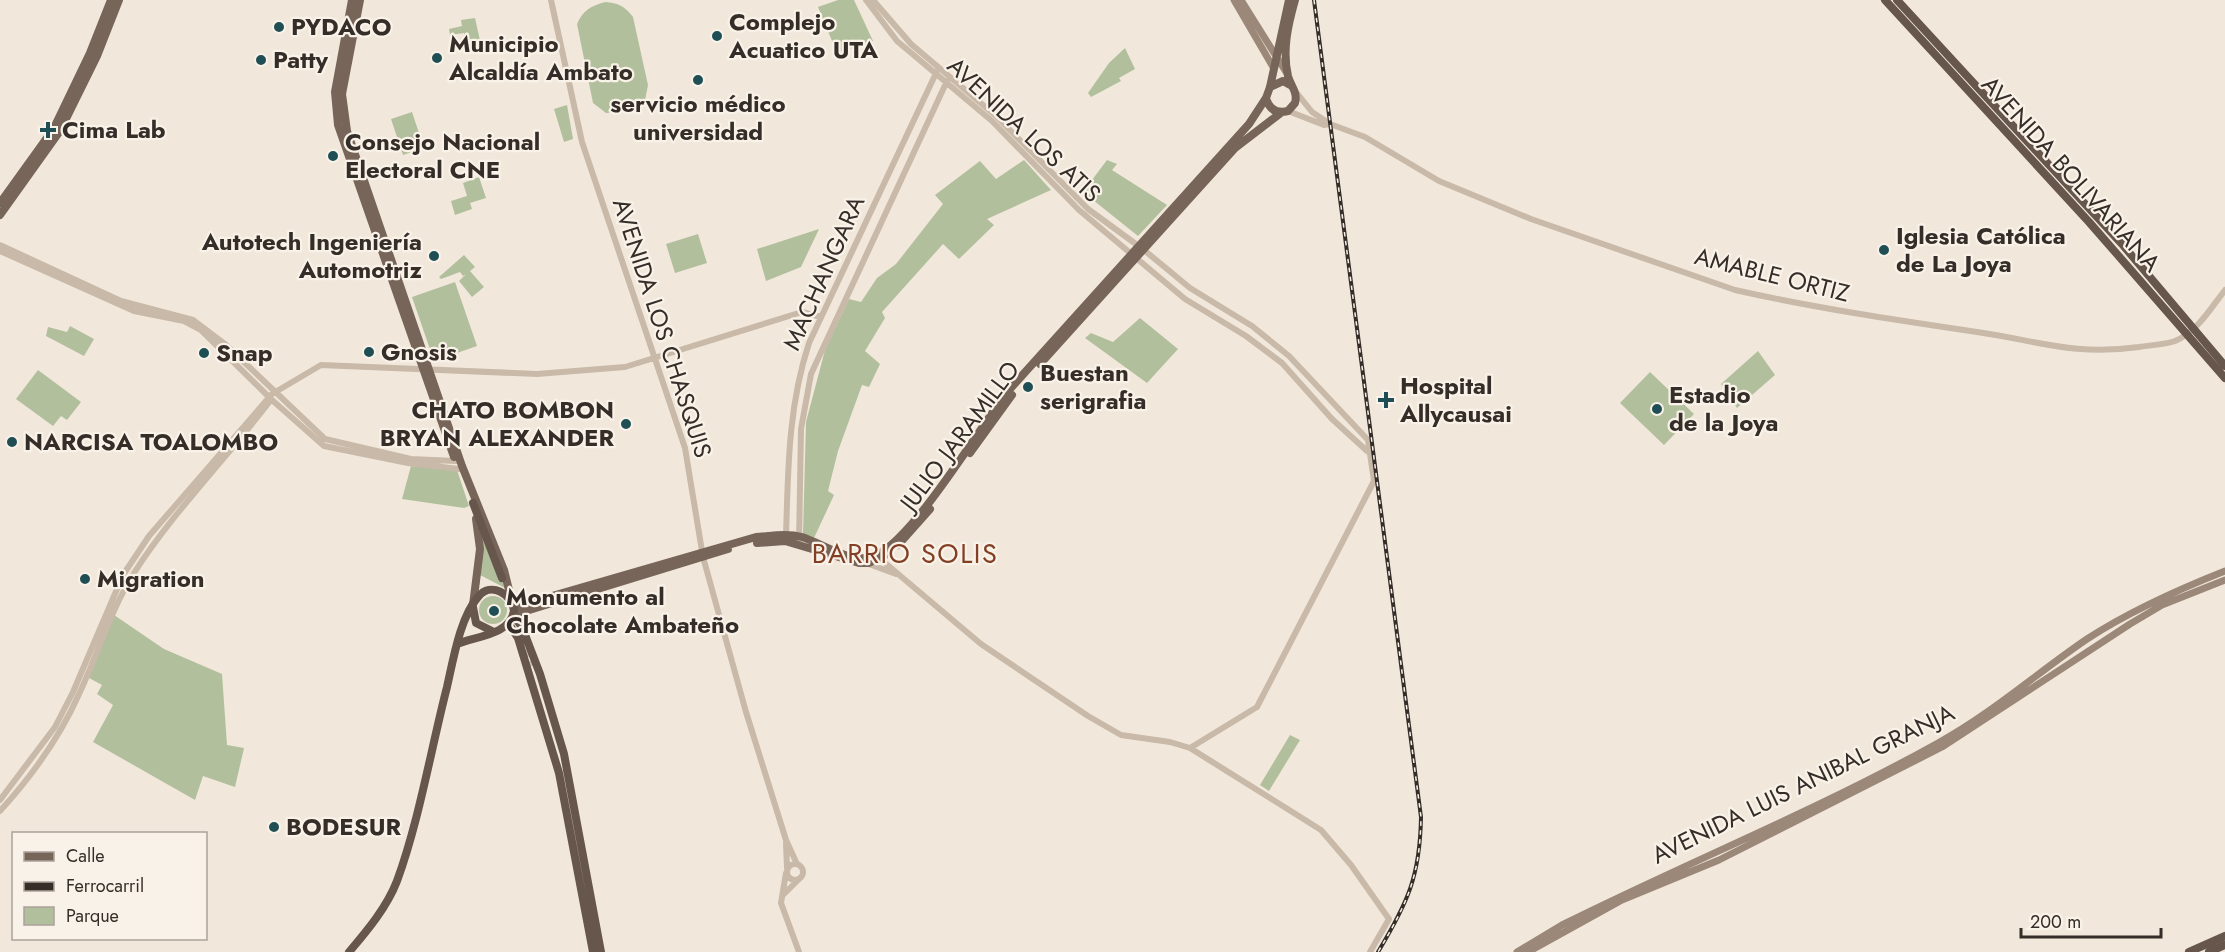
<svg xmlns="http://www.w3.org/2000/svg" width="2225" height="952" viewBox="0 0 2225 952" font-family="Jost,sans-serif">
<style>
.green{fill:#b2bf9c}
.lines{fill:none;stroke-linecap:round;stroke-linejoin:round}
.trunk-tunnel{stroke:#cbc3b7;stroke-width:8;stroke-dasharray:8 4;stroke-linecap:butt}
.tertiary{stroke:#c9b9a8;stroke-width:6}
.secondary{stroke:#9c8879;stroke-width:7}
.primary{stroke:#776559;stroke-width:8}
.trunk{stroke:#66564c;stroke-width:8}
.rail-casing{stroke:#352d28;stroke-width:4}
.rail{stroke:#f9f2e8;stroke-width:1.5;stroke-dasharray:4.5;stroke-linecap:butt}
.poi-dot{fill:#1f4f55;stroke:#f9f2e8;stroke-width:2}
.labels{text-anchor:middle;stroke-width:4.5;stroke-linejoin:round;paint-order:stroke}
.poi-label{font-size:24px;font-weight:bold;fill:#352d28;stroke:#f9f2e8;text-anchor:start}
.street-label{font-size:24px;fill:#352d28;stroke:#f9f2e8}
.quarter-label{font-size:27px;letter-spacing:1.5px;fill:#823f24;stroke:#f9f2e8}
</style>
<rect width="100%" height="100%" fill="#f1e8db"/>
<path class="green" d="M838,0H854L873,41L837,53L818,7Z
M605,2C618,3 625,6 633,17L648,85L644,105L630,111L606,113L593,103L577,24C583,10 591,6 605,2Z
M475,18L481,45L468,50L464,33L450,35L449,29L462,26L461,20Z
M1125,48L1135,69L1119,78L1121,81L1091,97L1088,93L1109,63Z
M567,105L573,139L564,142L554,109Z
M412,112L424,148L403,155L391,119Z
M1024,160L1051,190L987,219L994,225L959,259L943,244L882,312L885,318L865,351L880,364L869,387L862,385L838,451L828,491L834,495L814,538L803,534L806,422L825,350L849,299L861,302L877,278L896,264L943,204L935,195L980,161L996,179Z
M1107,160L1117,164L1112,170L1167,205L1138,236L1083,192Z
M479,177L486,198L470,203L472,209L455,215L451,201L467,196L463,183Z
M819,229L801,267L766,281L757,249Z
M698,234L707,263L675,273L666,244Z
M464,255L475,267L470,271L484,287L472,297L459,281L466,274L463,276L460,272L441,279L439,277Z
M455,282L477,346L434,361L412,297Z
M1140,318L1178,349L1147,383L1085,338L1091,333L1113,342Z
M70,326L94,339L84,356L46,336L48,327L67,332Z
M1758,351L1775,375L1737,408L1721,384Z
M38,370L81,402L67,420L61,416L53,426L16,399Z
M1650,372L1694,414L1664,445L1620,403Z
M411,466L457,470L469,506L464,508L402,499Z
M482,533L507,589L480,575Z
M479 610a14 14 0 1 1 28 0a14 14 0 1 1-28 0Z
M114,615L164,649L222,674L227,745L244,748L235,787L203,776L195,800L93,742L113,705L97,694L102,685L89,678Z
M1290,735L1300,740L1269,791L1260,785Z"/>
<g class="lines">
<path class="trunk-tunnel" d="M513,616L532,666"/>
<path class="tertiary" d="M551,0L582,142L685,448L703,557L746,712L786,840L797,864
M866,0L897,41L992,121L1079,210L1185,299L1246,336L1282,363L1332,419L1367,451
M873,0L911,44L996,116L1088,209L1144,250L1190,288L1252,326L1289,356L1368,440L1374,481L1257,707L1190,748
M1296,92L1312,112L1330,124L1365,137L1439,181L1531,219L1735,290C1815,308 1896,320 1977,332C2039,341 2074,356 2139,347C2150,345 2164,345 2175,341C2197,332 2211,308 2225,290
M1288,111L1324,125L1330,124
M0,245L121,301L193,320L226,345L325,439L411,459L456,461
M0,251L134,311L184,321L201,330L272,400L324,446L408,463L459,469
M786,537C788,471 788,407 809,343L937,71
M799,544L801,429L811,374L947,81
M878,557L981,644L1088,716L1121,735L1170,742L1190,748L1321,830L1351,865L1389,919L1370,952
M866,563L896,574
M0,800L55,727L73,692L123,575L149,536L272,394L321,365L537,374L625,367L802,312L821,317
M0,811C31,777 60,737 79,694C98,654 110,611 134,573C173,512 226,459 270,401
M786,843L787,868
M787 872a8 8 0 1 1 16 0a8 8 0 1 1-16 0Z
M786,873L781,903L799,952
M783,895L799,879"/>
<path class="secondary" d="M1234,0L1273,67
M1241,0L1286,72
M1517,952L1562,925C1686,863 1816,811 1938,743C1991,714 2037,673 2087,639C2130,611 2177,590 2225,571
M1528,952L1622,900L1719,860L1942,747L2130,624L2162,605L2225,580"/>
<path class="primary" d="M352,0L335,92L338,125L454,457
M360,0L342,94L347,131L462,466L504,570L512,602
M1270,87L1283,81L1292,86
M1266,98C1269,109 1276,114 1288,111L1295,103C1298,92 1291,87 1288,76C1282,50 1288,25 1295,0
M0,203L54,128L90,53L111,0
M0,215L60,131L97,56L119,0
M1040,364L1235,148L1282,112
M970,453L1012,395
M757,543L785,541L859,563H869L884,556
M898,545L930,509
M473,605L480,549L476,519
M514,607L756,537C771,536 787,533 802,537C821,543 845,560 867,558C906,554 981,424 1009,390L1249,124L1266,98L1270,87L1289,0
M513,615L728,549"/>
<path class="trunk" d="M1885,0L2089,222L2225,378
M1897,0L2122,244L2225,366
M473,503L502,578
M473,607L476,623L492,631
M513,615L522,627L540,674L564,754L601,952
M509,624L518,638L559,773L593,952
M349,952C367,931 387,907 397,881C419,821 431,749 447,687C453,661 460,617 478,597C491,581 512,594 514,611C510,635 476,636 457,644
M2189,952L2225,936
M2209,952L2225,945"/>
<defs>
<path id="rail" d="M1314,0L1421,817C1420,876 1408,902 1378,952"/>
</defs>
<use href="#rail" class="rail-casing"/>
<use href="#rail" class="rail"/>
</g>
<g class="poi-dot">
<circle cx="279" cy="27" r="6"/>
<circle cx="717" cy="36" r="6"/>
<circle cx="437" cy="58" r="6"/>
<circle cx="261" cy="60" r="6"/>
<circle cx="698" cy="80" r="6"/>
<path d="M45 121h6v6h6v6h-6v6h-6v-6h-6v-6h6z"/>
<circle cx="333" cy="156" r="6"/>
<circle cx="1884" cy="250" r="6"/>
<circle cx="434" cy="256" r="6"/>
<circle cx="369" cy="352" r="6"/>
<circle cx="204" cy="353" r="6"/>
<circle cx="1028" cy="387" r="6"/>
<path d="M1383 391h6v6h6v6h-6v6h-6v-6h-6v-6h6z"/>
<circle cx="1657" cy="409" r="6"/>
<circle cx="626" cy="424" r="6"/>
<circle cx="12" cy="442" r="6"/>
<circle cx="85" cy="579" r="6"/>
<circle cx="494" cy="611" r="6"/>
<circle cx="274" cy="827" r="6"/>
</g>
<g class="labels">
<g class="poi-label">
<text x="729" y="30">Complejo<tspan x="729" dy="28">Acuatico UTA</tspan></text>
<text x="291" y="35">PYDACO</text>
<text x="449" y="52">Municipio<tspan x="449" dy="28">Alcaldía Ambato</tspan></text>
<text x="273" y="68">Patty</text>
<text x="698" y="112" text-anchor="middle">servicio médico<tspan x="698" dy="28">universidad</tspan></text>
<text x="62" y="138">Cima Lab</text>
<text x="345" y="150">Consejo Nacional<tspan x="345" dy="28">Electoral CNE</tspan></text>
<text x="1896" y="244">Iglesia Católica<tspan x="1896" dy="28">de La Joya</tspan></text>
<text x="422" y="250" text-anchor="end">Autotech Ingeniería<tspan x="422" dy="28">Automotriz</tspan></text>
<text x="381" y="360">Gnosis</text>
<text x="216" y="361">Snap</text>
<text x="1040" y="381">Buestan<tspan x="1040" dy="28">serigrafia</tspan></text>
<text x="1400" y="394">Hospital<tspan x="1400" dy="28">Allycausai</tspan></text>
<text x="1669" y="403">Estadio<tspan x="1669" dy="28">de la Joya</tspan></text>
<text x="614" y="418" text-anchor="end">CHATO BOMBON<tspan x="614" dy="28">BRYAN ALEXANDER</tspan></text>
<text x="24" y="450">NARCISA TOALOMBO</text>
<text x="97" y="587">Migration</text>
<text x="506" y="605">Monumento al<tspan x="506" dy="28">Chocolate Ambateño</tspan></text>
<text x="286" y="835">BODESUR</text>
</g>
<g class="street-label">
<text transform="translate(1024 130) rotate(43)" y="8">AVENIDA LOS ATIS</text>
<text transform="translate(2071 174) rotate(48)" y="8">AVENIDA BOLIVARIANA</text>
<text transform="translate(824 273) rotate(-66)" y="8">MACHANGARA</text>
<text transform="translate(1772 275) rotate(14)" y="8">AMABLE ORTIZ</text>
<text transform="translate(662 328) rotate(72)" y="8">AVENIDA LOS CHASQUIS</text>
<text transform="translate(960 436) rotate(-53)" y="8">JULIO JARAMILLO</text>
<text transform="translate(1803 784) rotate(-26)" y="8">AVENIDA LUIS ANIBAL GRANJA</text>
</g>
<g class="quarter-label">
<text x="905" y="563">BARRIO SOLIS</text>
</g>
</g>
<rect x="12" y="832" width="195" height="108" fill="#f9f2e8" stroke="#aba39b" stroke-width="1.5"/>
<rect x="24" y="852" width="30" height="9" fill="#776559" stroke="#aba39b" stroke-width="1.5"/>
<text x="66" y="862" font-size="18" fill="#352d28">Calle</text>
<rect x="24" y="882" width="30" height="9" fill="#352d28" stroke="#aba39b" stroke-width="1.5"/>
<text x="66" y="892" font-size="18" fill="#352d28">Ferrocarril</text>
<rect x="24" y="907" width="30" height="18" fill="#b2bf9c" stroke="#aba39b" stroke-width="1.5"/>
<text x="66" y="922" font-size="18" fill="#352d28">Parque</text>
<path d="M2021 928v9h140v-9" fill="none" stroke="#352d28" stroke-width="3"/>
<text x="2030" y="928" font-size="18" fill="#352d28" stroke="#f9f2e8" stroke-width="4.5" paint-order="stroke">200 m</text>
</svg>
